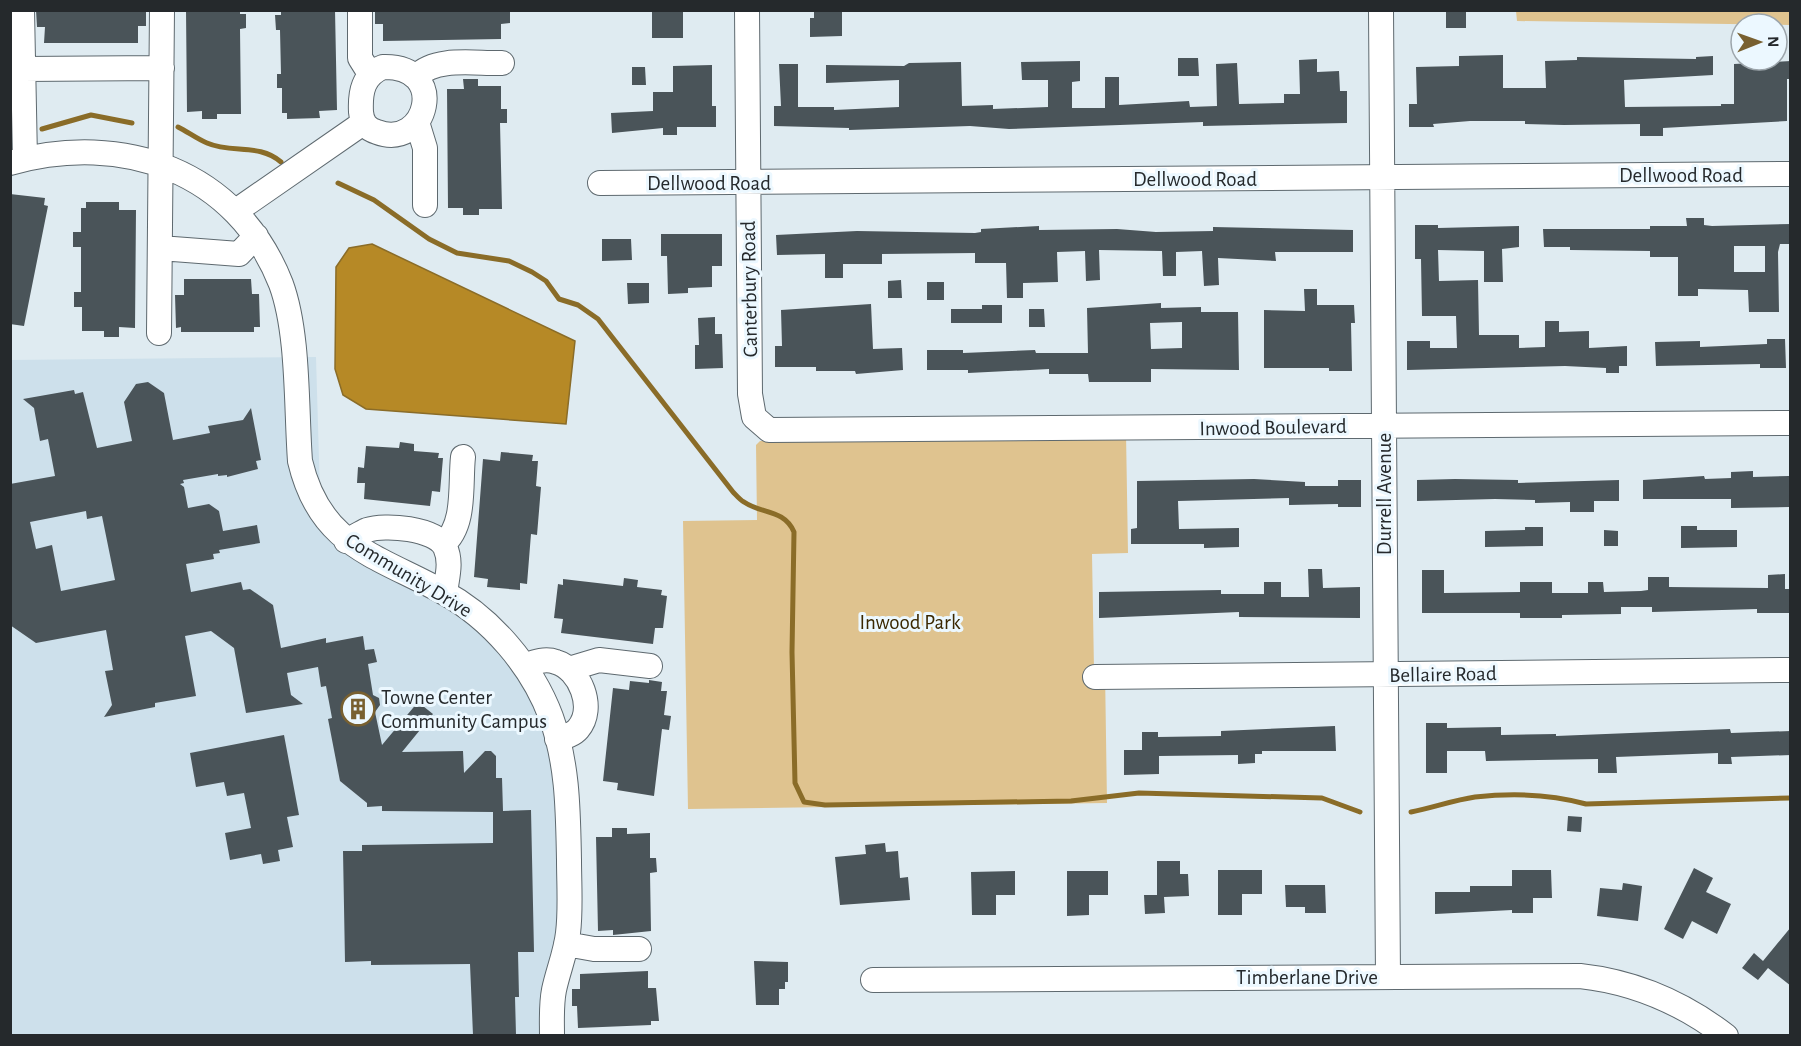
<svg xmlns="http://www.w3.org/2000/svg" width="1801" height="1046" viewBox="0 0 1801 1046" font-family="'Alegreya Sans',sans-serif">
<style>
.built{fill:#cde0eb}
.green{fill:#dfc38f}
.water{fill:#b68926;stroke:#8a6c28;stroke-width:1.5}
.lines{fill:none;stroke-linecap:round;stroke-linejoin:round}
.stream{stroke:#8a6c28;stroke-width:5}
.building{fill:#4a5459;fill-rule:evenodd}
.minor-casing{stroke:#5e696f;stroke-width:26}
.minor{stroke:#fff;stroke-width:24}
.labels{text-anchor:middle;stroke-width:6;stroke-linejoin:round;paint-order:stroke}
.street-label{font-size:21px;fill:#25292c;stroke:#ecf8ff}
.park-label{font-size:21px;fill:#3a2700;stroke:#ecf8ff}
.poi-label{font-size:21px;fill:#25292c;stroke:#ecf8ff;text-anchor:start}
</style>
<rect width="100%" height="100%" fill="#dfebf1"/>
<path class="built" d="M316,357L321,527L365,567L459,611L521,672L555,755L561,923L545,1035H11L10,360Z"/>
<path class="green" d="M1516,11H1790V25L1517,21Z
M1126,433L1128,553L1092,554L1094,670H1105L1107,803L688,809L683,521L757,520L756,445L760,441Z"/>
<path class="water" d="M372,244L575,341L566,424L366,409L343,395L335,369L336,267L349,248Z"/>
<g class="lines">
<path class="stream" d="M178,127C188,132 197,139 207,143C232,154 259,143 281,162
M42,129L91,115L132,123
M338,183L374,200L429,239L457,253L509,261L532,272L546,281L559,299L578,305L598,319L733,492C736,495 740,500 744,502C761,514 784,509 794,532L792,652L795,783L804,802L825,805L1071,801L1139,793L1322,798L1360,812
M1411,812C1432,808 1454,800 1475,797C1511,793 1550,794 1586,804L1790,798"/>
</g>
<path class="building" d="M36,10H146V26H138V43H44L45,27H37Z
M186,10H240V14H246V28L240,29L241,114H217V119H202V111L187,112Z
M281,10H335L337,110L319,111L320,118L287,119V113H282V88H277V74H281L280,30H276L275,15H281Z
M375,10H510V23L501,24V39L383,41V24H375Z
M652,10H683V38H652Z
M814,10H842V36L810,37V18H814Z
M1446,10H1466V28H1446Z
M1503,55V88H1546L1545,61L1577,60V57L1696,59V57L1713,56V75L1624,80L1625,107L1721,106V104H1734V64L1791,61V79H1787V121L1663,128V136H1640V124L1564,125L1525,124V121H1470L1433,124L1434,127H1409V104H1417L1416,67L1459,66V56Z
M1178,58H1198L1199,76H1178Z
M1317,59V72L1339,71L1340,91H1347V123L1203,126V122L1009,129L970,126L849,130V128L774,126V106H781L779,64H798V107H834V110L899,107V80L826,83V65L904,66L909,63L961,62L962,106L993,105V109L1048,107V80H1022L1021,62L1080,61V81L1072,82V108H1105V77H1119V105L1189,101L1190,107L1217,106L1216,64L1237,63L1239,104L1284,103V94H1300L1299,60Z
M712,65V106H716V127H677V135H663V128L612,133L611,113L653,111V92H673V66Z
M632,67H645L646,85H632Z
M463,79H478V86H501V109H507V123H500L502,209H479V215H463V208H448L447,89H464Z
M10,194L45,198L44,205L48,206L24,326L10,324Z
M86,202H119V210H136L135,328L119,327V337H104V331H82V307H74V292H81V247H73V232H81V208H86Z
M1686,218H1704V225L1712,226L1791,224V244H1780L1778,252L1779,312H1749L1748,290L1698,289V296H1678V257H1650V251L1570,250V247H1544L1543,229H1650V226H1687ZM1734,246H1765V272H1734Z
M1415,225H1438V228L1519,226V247L1502,249L1503,282H1484V251L1438,250L1439,281L1478,280L1479,335H1519V348L1545,347V321H1559V332L1589,331V348L1627,346V366H1619V373H1606V368L1565,366L1407,370V341H1430V348H1457L1456,316H1422L1421,259H1415Z
M1039,226V230L1117,229L1156,232L1213,231V227L1353,230V252H1275L1276,261L1218,258L1219,285L1204,286L1202,251L1176,252V276H1163L1162,251L1099,250L1100,280L1086,281L1085,251L1057,252L1058,282L1023,283V298H1007L1006,263H975V253L882,254V264H843V278H825V254L777,255L776,235L857,231L975,233L981,232V229Z
M661,234H722V266H712V287L688,288V293L668,294L667,256H661Z
M602,239H631L632,260L602,261Z
M184,279H251L252,294H259L260,327H254V332H181V327L176,328L175,295H184Z
M901,280L902,298H888V281Z
M927,282H944V300H927Z
M627,283H649V303L628,304Z
M1304,289H1317V305H1354L1355,323H1351L1352,371H1329V368H1264V310L1305,311Z
M1161,303V308L1201,307V312H1238L1239,370L1151,369V382H1089L1088,374H1049V369L968,373V370H927V350H963V353L1035,350L1036,353H1088L1087,308ZM1182,322V348L1151,349L1150,323Z
M871,304L873,349L902,348L903,370L856,374L855,371H816V367H775V346H782L781,310Z
M982,305H1002V323H951V309H982Z
M1029,309H1044L1045,327H1029Z
M715,317V334H722L723,368L695,369V345H699L698,318Z
M1767,339H1785L1786,368H1760V364L1656,366L1655,342L1700,341V347L1767,344Z
M148,382L164,393L173,440L210,433L208,426L243,420L251,408L261,460L256,461L258,469L227,477V475L218,476V474L183,480L184,483L180,484L184,487L188,508L209,504L219,511L223,531L257,525L260,543L219,550L220,553L213,554L214,559L186,564L191,592L241,582L243,590L250,589L273,605L281,648L326,638V643L363,636L365,650L374,649L377,662L368,664L373,695L379,698L380,705L375,712L382,745L418,702L433,714L402,752L463,751L464,773L485,751H491L496,756V778H502L503,811L531,810L534,952H518L519,997H515L516,1035H473L470,964L371,965V961L345,962L343,851H362V845L493,843V812L382,811V806L367,807V803L340,781L328,719L332,718L326,686L321,687L318,667L287,673L291,695L303,704L246,713L234,648L211,631L185,636L196,696L155,703V707L104,717L112,705L105,671L113,670L106,630L36,643L10,625V484L55,476L48,439L40,441L34,408L23,399L74,390L75,394L83,392L97,448L132,441L124,402L136,384ZM86,511L87,519L102,516L115,580L61,591L52,545L36,549L30,522Z
M400,442L414,444V451L439,453L438,458H443L440,492L432,491L430,506L364,499L365,483H357L358,467L364,468L366,446L399,448Z
M501,452L533,455L532,461H538L536,486L541,487L537,535L531,534L527,584L520,583V590L487,587L488,579L474,577L483,459L500,461Z
M1753,471V477L1789,476V507L1731,508V499H1643V480L1704,476L1705,479L1731,478V472Z
M1254,479L1305,482V486H1338V480H1361V507H1338V504L1289,505V498L1178,501L1179,529L1239,528V547L1204,548V544H1131V529L1137,528V481Z
M1455,479L1518,480V483L1619,480V501H1594V512H1570V502L1535,503V500L1495,499L1417,501V480Z
M1681,526H1697V530H1737V547L1681,548Z
M1525,527H1543V546L1485,547V531L1525,530Z
M1604,530L1618,531V546H1604Z
M1308,569H1322L1323,588L1360,587V618L1239,617V612L1099,618V592L1221,590V594H1264V582H1281V597H1309Z
M1422,570H1444V593L1520,592V582H1552V593H1588V582H1603L1604,592L1641,591L1648,590V577H1669V587L1768,588V575L1785,574V589H1791V613H1757V609L1652,612V607H1621V614L1562,615V618H1520V613H1422Z
M624,578L638,580L637,587L662,590L661,595L667,596L663,628H655L653,644L561,633L563,619L554,618L558,584L563,585V579L623,586Z
M649,680L662,682L661,691H667L664,715L671,716L669,730L662,729L654,796L617,790L618,783L603,781L613,688L629,690L630,681L649,683Z
M1426,723H1447V728L1501,727V735L1556,734V736L1730,729L1731,733L1791,731V755L1731,757L1732,764H1718V753L1616,757L1617,773H1598V759L1486,761L1485,751H1447V773H1426Z
M1335,726L1336,751H1262V754H1255V763L1238,764V755L1159,756V774L1124,775V750H1142V732H1158V737L1221,736V731Z
M284,735L299,815L287,817L293,847L278,850L280,861L263,864L261,854L230,860L225,833L251,828L244,793L227,796L224,782L196,787L190,753Z
M1568,816L1582,817L1581,832L1567,831Z
M612,828H627V834L650,833V858H656L657,872L650,873L651,931L613,935V930L598,931L596,837H612Z
M885,843L886,852L898,851L900,878L908,877L910,900L840,905L835,857L866,854L865,845Z
M1157,861H1180V874H1188L1189,896L1164,897L1165,913L1145,914L1144,895H1157Z
M1694,868L1713,878L1706,892L1731,904L1717,934L1692,921L1683,939L1664,929Z
M1218,870H1262V894H1242V915H1218Z
M1512,870H1551L1552,898H1533V913H1512V910L1435,914V892H1470V886H1512Z
M1015,871V895H996V915H972L971,872Z
M1067,871H1108V895H1089V915L1067,916Z
M1623,883L1642,886L1638,921L1597,916L1600,888L1622,890Z
M1285,885H1325L1326,913H1305V907H1286Z
M1791,927V986L1768,968L1758,980L1742,968L1754,953L1763,961Z
M754,961L788,962V982H785V989H779V1005H756Z
M648,971V988H656L659,1021H651V1025L578,1028L577,1006H572V989H580V974Z"/>
<g class="lines">
<defs>
<path id="minor" d="M22,10L25,159
M360,10V58L370,74
M747,10L750,394L754,417L769,430L1790,423
M1381,10L1388,977
M383,67C450,65 427,151 377,132C367,129 362,123 361,112C360,92 363,75 383,67Z
M23,69L162,68
M417,76C436,56 477,64 502,63
M417,122L425,148V205
M10,163C123,131 237,171 281,284C299,333 296,407 300,461C320,546 376,555 443,592C491,618 532,666 551,717C568,764 568,811 569,860C569,884 571,909 568,933C566,952 558,971 554,990C551,1005 552,1020 552,1036
M600,183L1790,174
M236,211L363,123
M160,248L239,254L256,236
M159,333L162,10
M346,541C353,538 360,533 367,530C385,524 435,528 445,547C452,562 447,577 445,593
M443,544C466,526 460,484 463,457
M524,666C535,662 545,658 556,662C580,669 596,708 578,729C573,735 564,737 557,739
M569,669L599,660L650,666
M1095,677L1790,670
M566,944L594,949H639
M873,980L1580,976C1635,982 1683,1003 1726,1036"/>
</defs>
<use href="#minor" class="minor-casing"/>
<use href="#minor" class="minor"/>
</g>
<defs>
<symbol id="building-ring" viewBox="-11 -11 22 22"><circle r="9.5" fill="#ecf8ff" stroke="#786030" stroke-width="1.5"/><path d="M-4-6H4V6H1V3H-1V6H-4ZM-2.5-4.3h1.7v1.8h-1.7ZM.8-4.3h1.7v1.8H.8ZM-2.5-1h1.7V.8h-1.7ZM.8-1h1.7V.8H.8Z" fill="#786030"/></symbol>
</defs>
<g fill-rule="evenodd">
<use href="#building-ring" x="339" y="690" width="38" height="38"/>
</g>
<g class="labels">
<g class="street-label">
<text x="1681" y="182">Dellwood Road</text>
<text x="1195" y="186">Dellwood Road</text>
<text x="709" y="190">Dellwood Road</text>
<text transform="translate(749 289) rotate(-91)" y="7">Canterbury Road</text>
<text transform="translate(1273 427) rotate(-1)" y="7">Inwood Boulevard</text>
<text transform="translate(1384 494) rotate(-90)" y="7">Durrell Avenue</text>
<text transform="translate(409 575) rotate(31)" y="7">Community Drive</text>
<text transform="translate(1443 674) rotate(-1)" y="7">Bellaire Road</text>
<text x="1307" y="984">Timberlane Drive</text>
</g>
<g class="park-label">
<text x="910" y="629">Inwood Park</text>
</g>
<g class="poi-label">
<text x="381" y="704">Towne Center<tspan x="381" dy="24">Community Campus</tspan></text>
</g>
</g>
<rect width="1801" height="1046" fill="none" stroke="#25292c" stroke-width="24"/>
<g transform="translate(1759 42) rotate(89)"><circle r="28" fill="#ecf8ff" stroke="#9ca5ab" stroke-width="1.5"/>
<path d="M0-4.5L10 22L0 15L-10 22Z" fill="#786030"/>
<text y="-9" font-size="16" font-weight="bold" text-anchor="middle" fill="#25292c">N</text>
</g>
</svg>
